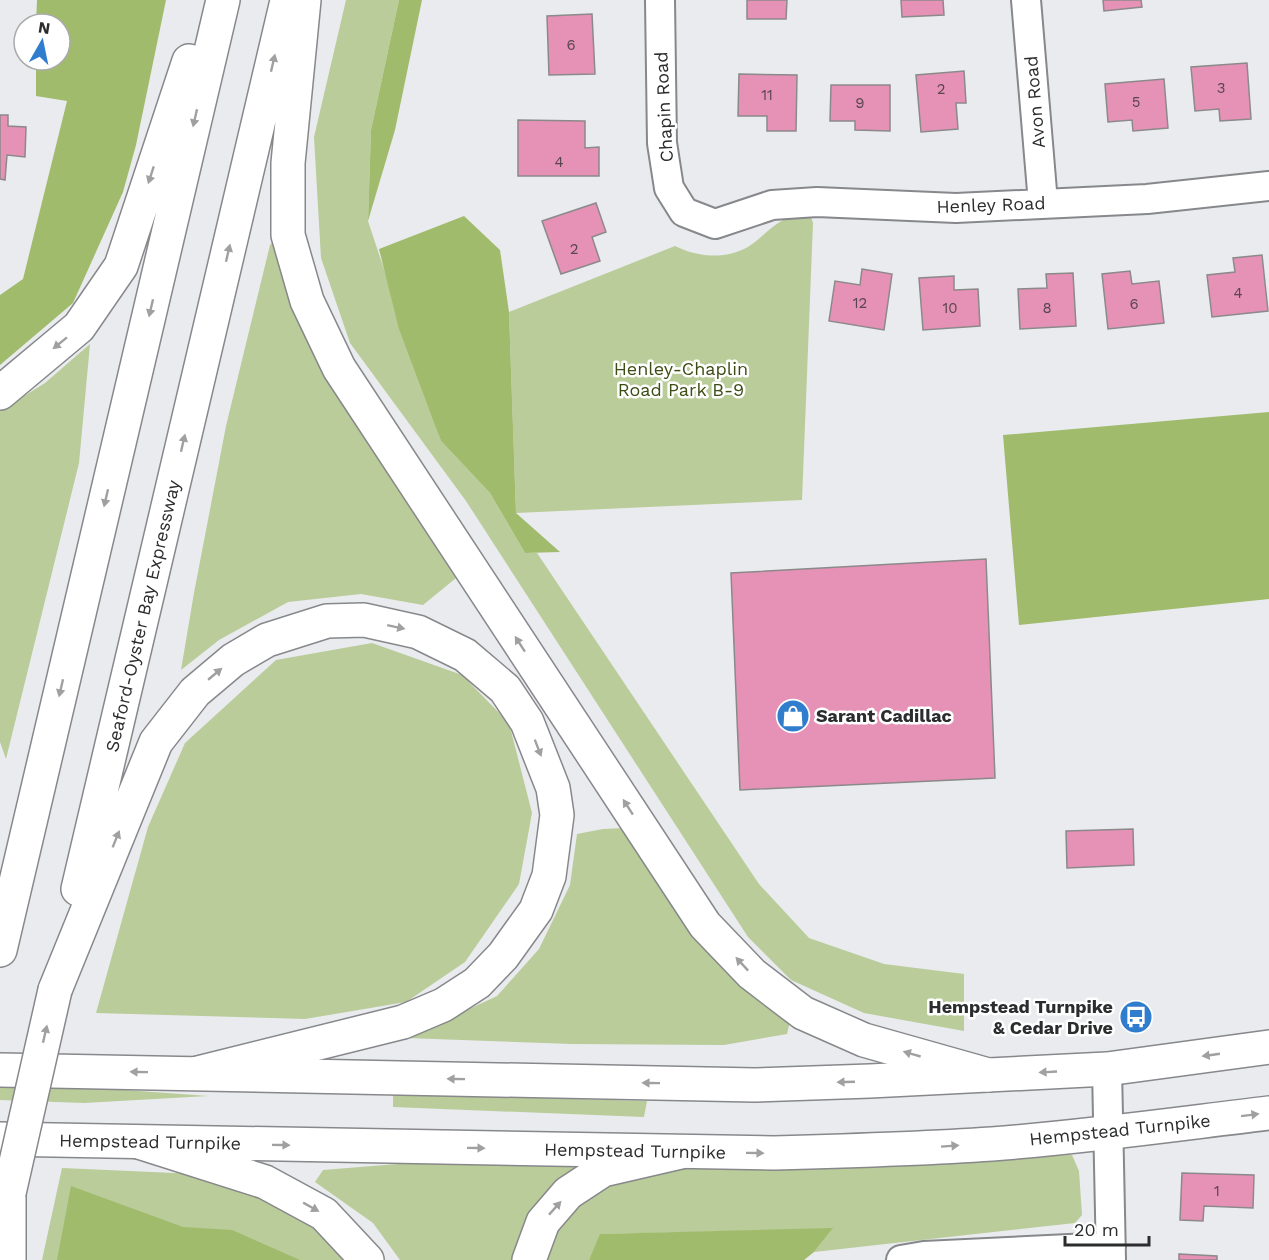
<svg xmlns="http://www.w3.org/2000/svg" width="1269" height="1260" viewBox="0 0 1269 1260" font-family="'Work Sans',sans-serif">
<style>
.green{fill:#b9cc99}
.forest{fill:#a0bb6c}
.building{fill:#e592b6;stroke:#8c898a;stroke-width:1.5}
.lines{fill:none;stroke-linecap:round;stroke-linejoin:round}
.minor-casing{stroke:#87888b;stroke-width:32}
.primary-casing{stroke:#87888b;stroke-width:36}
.motorway-casing{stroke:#87888b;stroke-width:36}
.minor{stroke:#fff;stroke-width:28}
.primary{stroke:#fff;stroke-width:33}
.motorway{stroke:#fff;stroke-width:33}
.motorway-bridge-casing{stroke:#87888b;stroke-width:36;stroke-linecap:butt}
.motorway-bridge{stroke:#fff;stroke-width:33}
.oneway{fill:#a0a0a0}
.labels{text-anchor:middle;stroke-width:5;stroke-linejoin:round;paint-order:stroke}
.number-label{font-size:15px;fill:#5a464f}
.street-label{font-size:18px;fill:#2b2c2d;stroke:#fff}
.park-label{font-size:18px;fill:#3c4c13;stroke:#fff}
.poi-label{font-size:18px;font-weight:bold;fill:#2b2c2d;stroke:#fff;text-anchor:start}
</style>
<rect width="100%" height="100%" fill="#e9ebee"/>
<path class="green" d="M346,0H399L371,130L368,221L441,441L490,493L525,553H537L759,884L809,938L884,964L964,974V1031L864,1013L791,980L748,937L466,501L350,343L321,258L314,137Z
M790,217H811L813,223L802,500L516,513L509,312L675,246C697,257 725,260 748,247C764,237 770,225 790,217Z
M275,240L332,384L456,578L423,605L361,594L288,602L219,640L181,670L194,593L226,426L270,245Z
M90,344L79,463L6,759L0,742V411L45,383Z
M372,643L462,675L509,723L532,813L519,884L465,962L406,1002L305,1019L96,1013L148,827L185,743L276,660Z
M625,828L791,1017L787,1034L724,1045L572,1044L407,1038L497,996L539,949L570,885L577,834L603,829Z
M0,1081L208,1096L84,1103L0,1100Z
M393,1094L647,1101L644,1117L393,1107Z
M1072,1155L1079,1171L1082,1215L1075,1223L814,1252L832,1229L601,1234L589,1260H543L554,1221L593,1188L641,1169Z
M410,1163L578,1165L546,1194L514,1260H400L373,1223L315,1182L323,1170Z
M62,1168L219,1175L300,1208L353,1260H42Z"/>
<path class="forest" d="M37,0H166L136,145L123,192L73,303L0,365V295L23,279L67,101L36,96V60H60V24H36Z
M399,0H422L395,130L368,221L371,130Z
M464,216L500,250L509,312L516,513L560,552L525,553L490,493L441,441L399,329L379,249Z
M1269,412V599L1019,625L1003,435Z
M71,1186L183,1227L232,1230L300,1260H57Z
M833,1228L814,1252L804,1260H589L600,1234Z"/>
<path class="building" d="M747,0H787L786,19H747Z
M901,0H943L944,15L902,17Z
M1103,0H1141L1142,7L1104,11Z
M592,14L595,74L549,75L547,16Z
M1247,63L1251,119L1220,121L1219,109L1195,111L1191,67Z
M964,71L966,103H956L958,129L921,132L916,75Z
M739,74L797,75L796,131H767V116H738Z
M1164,79L1168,128L1133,131L1132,120L1108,122L1105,84Z
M831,85H890V131L855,130V121H830Z
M0,115H8V126L26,127L25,157L7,155L5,180L0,179Z
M518,120L585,121V148L599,147V176H518Z
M596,203L606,232L592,237L600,261L561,274L542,221Z
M1262,255L1268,311L1212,317L1207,275L1235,272L1233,258Z
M862,269L892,274L884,330L829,321L835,281L860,285Z
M1130,271L1132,284L1159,281L1164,323L1108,329L1102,274Z
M1073,273L1076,326L1020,329L1018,289L1047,288L1046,274Z
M954,276V290L978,289L980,326L923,330L919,278Z
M986,559L995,778L740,790L731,573Z
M1133,829L1134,865L1067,868L1066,831Z
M1182,1173L1254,1175L1253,1208L1204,1206L1203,1221L1180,1220Z
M1179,1254L1217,1256V1260H1179Z"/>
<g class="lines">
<defs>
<path id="minor" d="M660,0L662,143L669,188L684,212L715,224L772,205L817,202L956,208L1147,199L1269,186
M1026,0L1043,203
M1107,1069L1111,1260
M901,1260L924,1256L1111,1247"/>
<path id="primary" d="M0,1070L755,1085L870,1081L1107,1069L1269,1047
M0,1139L774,1153C847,1151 920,1149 992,1144C1085,1137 1177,1124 1269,1113"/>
<path id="motorway" d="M304,0L288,163V235L307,301L339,368L705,925L752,974L803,1013L864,1040L988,1075
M0,393L79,327L121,266L189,61
M78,889L286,5
M0,950L223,0
M55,990L156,742L195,692L233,660L267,640L327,621L364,620L418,632L465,655L505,689L527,722L553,788L557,815L549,876L536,910L503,956L477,983L443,1005L403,1022L198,1073
M139,1142L265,1182L324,1214L367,1260
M9,1260V1193
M529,1260L543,1222L568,1193L603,1170L681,1152"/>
</defs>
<use href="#minor" class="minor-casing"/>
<use href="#primary" class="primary-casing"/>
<use href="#motorway" class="motorway-casing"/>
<use href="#minor" class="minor"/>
<use href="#primary" class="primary"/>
<use href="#motorway" class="motorway"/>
<defs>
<path id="motorway-bridge" d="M9,1193L55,990"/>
</defs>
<use href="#motorway-bridge" class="motorway-bridge-casing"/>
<use href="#motorway-bridge" class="motorway-bridge"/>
</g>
<defs><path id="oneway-solid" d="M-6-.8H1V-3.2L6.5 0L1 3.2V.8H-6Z" transform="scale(1.5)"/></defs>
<g class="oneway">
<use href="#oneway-solid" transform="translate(273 63) rotate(-77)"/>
<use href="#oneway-solid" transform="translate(195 118) rotate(103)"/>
<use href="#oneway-solid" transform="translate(151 175) rotate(108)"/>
<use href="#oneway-solid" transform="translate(228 253) rotate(-77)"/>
<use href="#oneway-solid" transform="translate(151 308) rotate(103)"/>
<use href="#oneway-solid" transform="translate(60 343) rotate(141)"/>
<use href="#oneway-solid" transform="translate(183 443) rotate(-77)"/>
<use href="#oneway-solid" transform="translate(106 498) rotate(103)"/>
<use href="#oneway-solid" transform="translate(396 627) rotate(12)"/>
<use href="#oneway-solid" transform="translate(520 644) rotate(-123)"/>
<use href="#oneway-solid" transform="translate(215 674) rotate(-40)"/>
<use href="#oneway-solid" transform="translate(61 688) rotate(103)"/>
<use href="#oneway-solid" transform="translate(538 748) rotate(69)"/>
<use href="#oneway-solid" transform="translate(628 807) rotate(-123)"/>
<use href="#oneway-solid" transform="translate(116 839) rotate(-68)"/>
<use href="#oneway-solid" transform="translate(742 964) rotate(-133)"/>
<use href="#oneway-solid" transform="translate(45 1034) rotate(-77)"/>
<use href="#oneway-solid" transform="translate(912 1054) rotate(-164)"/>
<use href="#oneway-solid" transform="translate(1211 1055) rotate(172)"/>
<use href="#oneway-solid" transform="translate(139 1072) rotate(-179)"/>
<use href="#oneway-solid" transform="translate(1048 1072) rotate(177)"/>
<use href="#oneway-solid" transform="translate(456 1079) rotate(-179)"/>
<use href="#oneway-solid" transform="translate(846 1082) rotate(178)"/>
<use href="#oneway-solid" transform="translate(651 1083) rotate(-179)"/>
<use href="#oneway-solid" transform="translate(1250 1115) rotate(-7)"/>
<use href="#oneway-solid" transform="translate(281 1145) rotate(1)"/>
<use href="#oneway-solid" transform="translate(950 1146) rotate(-4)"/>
<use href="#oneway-solid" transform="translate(476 1148) rotate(1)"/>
<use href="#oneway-solid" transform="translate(755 1153) rotate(1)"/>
<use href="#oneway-solid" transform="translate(311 1207) rotate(29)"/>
<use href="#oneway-solid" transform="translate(555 1208) rotate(-48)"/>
</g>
<defs>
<symbol id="shop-disc" viewBox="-11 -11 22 22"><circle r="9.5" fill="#317dcd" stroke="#fff"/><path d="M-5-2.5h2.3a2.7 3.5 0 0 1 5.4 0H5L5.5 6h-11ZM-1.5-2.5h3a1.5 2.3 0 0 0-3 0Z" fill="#fff"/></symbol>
<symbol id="bus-disc" viewBox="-11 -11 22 22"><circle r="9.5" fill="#317dcd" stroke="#fff"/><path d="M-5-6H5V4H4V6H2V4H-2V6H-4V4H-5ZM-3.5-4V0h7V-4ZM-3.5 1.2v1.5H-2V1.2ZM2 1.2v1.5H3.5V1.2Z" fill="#fff"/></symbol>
</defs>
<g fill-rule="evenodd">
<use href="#shop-disc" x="774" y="697" width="38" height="38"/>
<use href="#bus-disc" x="1117" y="998" width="38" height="38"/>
</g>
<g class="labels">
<g class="number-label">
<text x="571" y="50">6</text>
<text x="1221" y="93">3</text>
<text x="941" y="94">2</text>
<text x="767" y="100">11</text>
<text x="1136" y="107">5</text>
<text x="860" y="108">9</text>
<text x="559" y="167">4</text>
<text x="574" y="254">2</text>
<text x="1238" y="298">4</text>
<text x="860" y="308">12</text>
<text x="1134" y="309">6</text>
<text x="950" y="313">10</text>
<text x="1047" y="313">8</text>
<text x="1217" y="1196">1</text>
</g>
<g class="street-label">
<text transform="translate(1035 102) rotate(-95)" y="6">Avon Road</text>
<text transform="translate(664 107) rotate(-93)" y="6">Chapin Road</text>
<text transform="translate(991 205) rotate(-2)" y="6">Henley Road</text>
<text transform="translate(143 616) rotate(-77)" y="6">Seaford-Oyster Bay Expressway</text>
<text transform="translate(1120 1130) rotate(-6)" y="6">Hempstead Turnpike</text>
<text transform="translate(150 1142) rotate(1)" y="6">Hempstead Turnpike</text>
<text transform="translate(635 1151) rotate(1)" y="6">Hempstead Turnpike</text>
</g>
<g class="park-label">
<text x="681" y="375">Henley-Chaplin<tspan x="681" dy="21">Road Park B-9</tspan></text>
</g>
<g class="poi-label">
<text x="816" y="722">Sarant Cadillac</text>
<text x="1113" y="1013" text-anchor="end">Hempstead Turnpike<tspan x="1113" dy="21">&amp; Cedar Drive</tspan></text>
</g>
</g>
<g transform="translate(42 42) rotate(9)"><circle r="28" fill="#ffffff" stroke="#aaabab" stroke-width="1.5"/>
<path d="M0-4.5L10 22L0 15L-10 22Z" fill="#317dcd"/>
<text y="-9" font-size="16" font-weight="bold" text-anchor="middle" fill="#2b2c2d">N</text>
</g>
<path d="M1065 1236v9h84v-9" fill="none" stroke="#2b2c2d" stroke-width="3"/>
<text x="1074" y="1236" font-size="18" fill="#2b2c2d" stroke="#ffffff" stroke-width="4.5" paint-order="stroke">20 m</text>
</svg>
